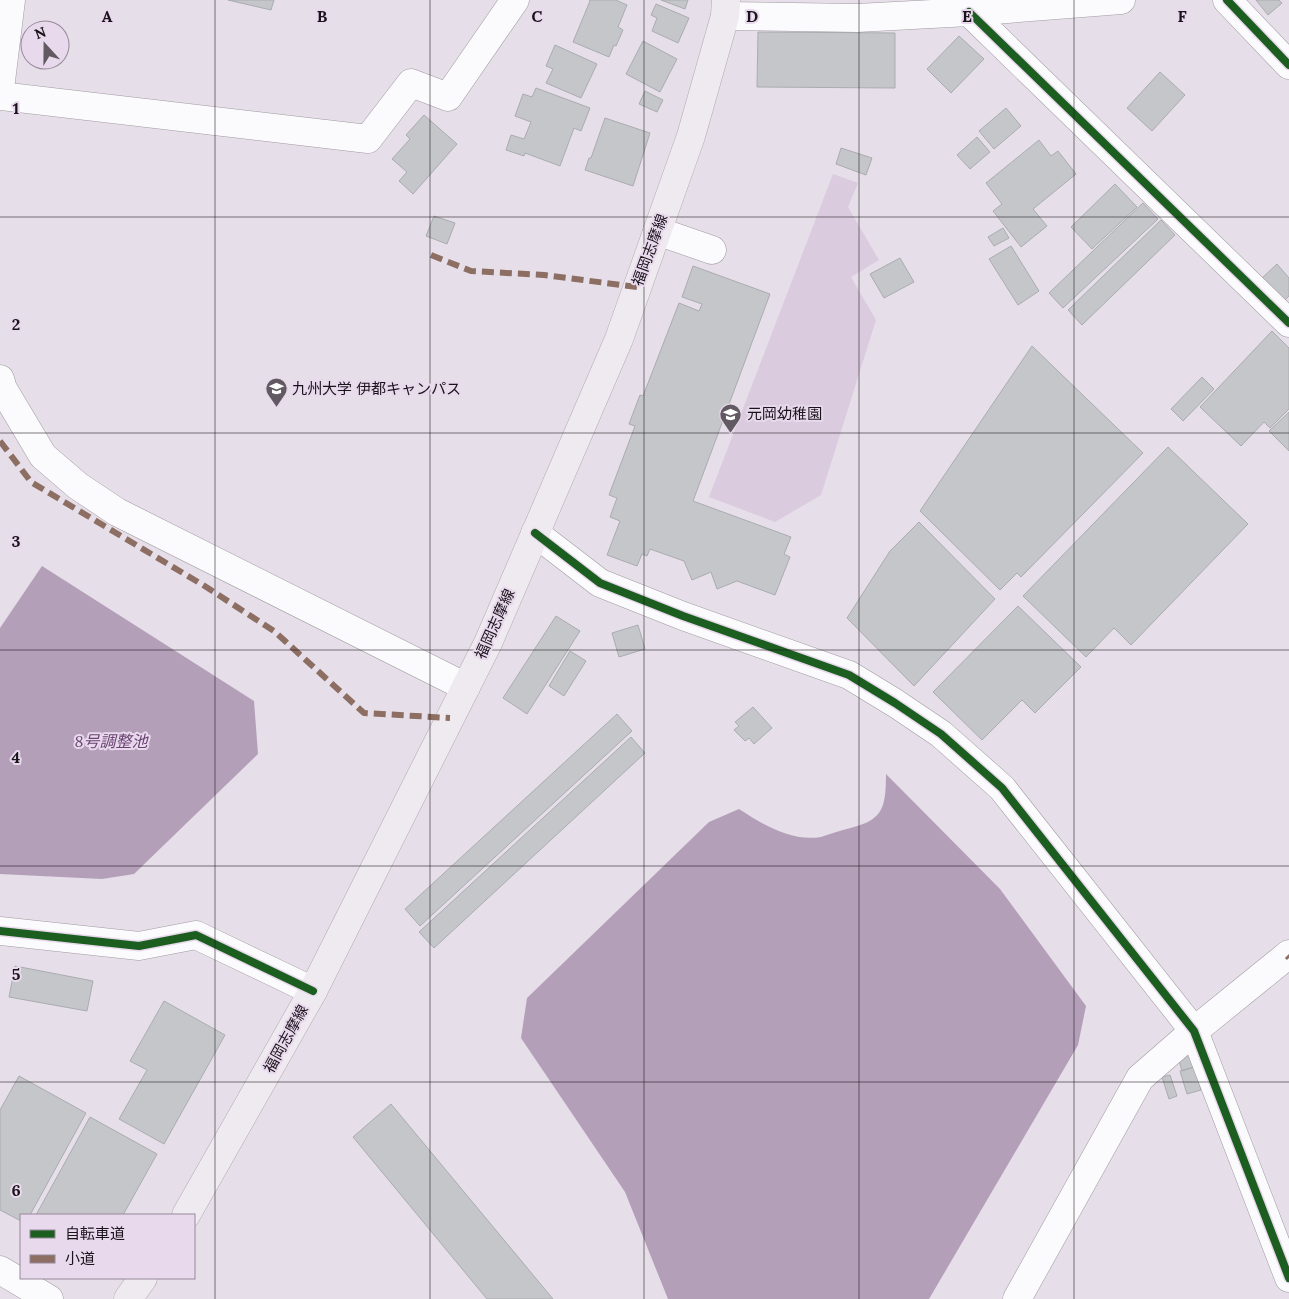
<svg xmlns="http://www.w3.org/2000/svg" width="1289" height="1299" viewBox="0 0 1289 1299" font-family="Lora,'Noto Sans JP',serif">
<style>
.green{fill:#daccde}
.water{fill:#b49fb9}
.building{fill:#c4c6ca;stroke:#aaacb1}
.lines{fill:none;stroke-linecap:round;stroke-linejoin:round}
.minor-casing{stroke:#a09aa2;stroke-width:29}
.major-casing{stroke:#b3a8b5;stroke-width:29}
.minor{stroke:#fbfafc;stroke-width:28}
.major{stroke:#efeaf0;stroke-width:28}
.quiet{stroke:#8d6e63;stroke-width:6;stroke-dasharray:12 6;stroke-linecap:butt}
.cycleway-casing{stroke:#e9d9ed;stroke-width:11}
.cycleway{stroke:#1b5e20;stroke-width:8}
.grid{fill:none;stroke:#19131a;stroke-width:1;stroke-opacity:0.55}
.labels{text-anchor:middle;stroke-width:4;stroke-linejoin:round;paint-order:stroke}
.street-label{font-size:15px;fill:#19131a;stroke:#e9d9ed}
.poi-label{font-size:15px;fill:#19131a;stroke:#e9d9ed;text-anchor:start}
.water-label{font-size:16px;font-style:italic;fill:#6a4372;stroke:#e9d9ed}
.grid-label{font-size:16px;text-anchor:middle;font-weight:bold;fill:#19131a;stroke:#e9d9ed;stroke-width:4;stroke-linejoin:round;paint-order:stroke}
</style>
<rect width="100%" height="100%" fill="#e6dee8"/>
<path class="green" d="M833,174L858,183L848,207L879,260L851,277L876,320L821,495L775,522L709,497Z"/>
<path class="water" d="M42,566L254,701L258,754L134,874L102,879L0,874V628Z
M886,774L1000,889L1086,1006L1078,1045L929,1299H668L625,1192L521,1038L527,998L709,822L739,809C762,824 791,842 821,837C828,835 835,832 843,830C881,821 886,813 886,774Z"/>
<path class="building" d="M228,0H274L271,10Z
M589,0H616L627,5L618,27L623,30L616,46L614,45L609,57L573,42L590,1Z
M661,0H688L685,9Z
M1256,0H1279L1282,3L1268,15Z
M656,4L689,18L678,43L652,31L657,18L651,15Z
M758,32L895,33V88L757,87Z
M959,36L984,59L951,93L927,69Z
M643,41L677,59L660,92L626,74Z
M555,45L597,64L581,98L546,83L553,69L546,66Z
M1160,72L1185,95L1152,131L1127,108Z
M536,88L590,108L581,131L574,128L560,166L525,153L524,156L506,150L511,135L524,139L531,122L515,116L523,94L532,97Z
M645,91L663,100L657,112L639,104Z
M1006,108L1021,126L994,149L979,131Z
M424,115L457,144L413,194L399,181L407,172L392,159L410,139L406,135Z
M605,118L650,133L633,186L585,170L589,158H591Z
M977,137L990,152L970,169L957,155Z
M1039,140L1051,156L1058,151L1076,174L1033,209L1047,226L1021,247L993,211L1002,204L986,183Z
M841,148L872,158L866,175L836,164Z
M1115,184L1137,207L1092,249L1071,227Z
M1143,203L1158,219L1063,308L1049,293Z
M434,216L455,223L447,244L426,236Z
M1161,220L1175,235L1082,325L1068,310Z
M1003,228L1009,238L994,246L988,237Z
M1011,246L1039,291L1018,305L989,259Z
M900,258L914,282L884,298L870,274Z
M1277,264L1289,278V296L1284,301L1262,278Z
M693,266L770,294L693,501L791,537L784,554L790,557L775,595L737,581L717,589L711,572L692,580L684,561L650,549L647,556L642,554L637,566L607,555L620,521L610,517L617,498L609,495L635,426L629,424L640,395L643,396L679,303L699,311L702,304L682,297Z
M1272,331L1289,348V409L1270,428L1264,422L1241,446L1200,407Z
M1032,346L1143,453L1021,577L1017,573L1000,590L920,511Z
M1202,377L1214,389L1183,421L1171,409Z
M1289,412V451L1269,431Z
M1168,447L1248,524L1131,645L1114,628L1086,657L1023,596Z
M919,522L995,599L914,686L847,618L890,551Z
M1018,606L1081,667L1035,713L1022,700L982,740L933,692Z
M556,616L580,631L527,714L503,698Z
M638,625L645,649L619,657L612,633Z
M570,651L586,661L564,696L549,686Z
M753,707L772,728L754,744L749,738L745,741L734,730L739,726L735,722Z
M617,714L632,731L420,926L405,909Z
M631,737L645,753L434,948L419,932Z
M15,966L93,981L87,1011L9,997Z
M164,1001L225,1035L164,1144L119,1119L147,1070L130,1061Z
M1189,1053L1194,1067L1182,1071L1178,1057Z
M1194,1067L1201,1090L1187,1094L1180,1071Z
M1170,1075L1177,1096L1169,1099L1162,1077Z
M19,1076L86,1113L30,1215H21V1221L0,1210V1110Z
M391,1104L553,1299H487L353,1137Z
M90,1117L157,1154L123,1215H36Z"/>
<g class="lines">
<defs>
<path id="minor" d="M1227,0L1289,65
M969,12L1289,323
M725,16L857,18L969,12L1121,0
M0,89L11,0
M0,96L368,139L411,83L448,97L515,0
M657,231L712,250
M0,379L3,389L43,456L78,486L117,512L466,687
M535,533L600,583L683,616L849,675L895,703L941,734L1002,788L1194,1031L1289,1278
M0,931L139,946L196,935L313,991
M0,1270L49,1299
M1017,1299L1140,1078L1194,1031L1289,954"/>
<path id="major" d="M186,1215L313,991L488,643L619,339L691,136L725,16L726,0
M128,1299L143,1278"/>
</defs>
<use href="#minor" class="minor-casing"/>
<use href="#major" class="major-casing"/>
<use href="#minor" class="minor"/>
<use href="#major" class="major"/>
<path class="quiet" d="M431,255L471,271L544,275L637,287
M0,441L31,482L203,585L274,631L364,713L450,718
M1287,956L1289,958"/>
<defs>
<path id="cycleway" d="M1227,0L1289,65
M969,12L1289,323
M535,533L600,583L683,616L849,675L895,703L941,734L1002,788L1194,1031L1289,1278
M0,931L139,946L196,935L313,991"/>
</defs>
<use href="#cycleway" class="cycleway-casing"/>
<use href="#cycleway" class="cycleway"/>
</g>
<path class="grid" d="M215,0V1299M430,0V1299M644,0V1299M859,0V1299M1074,0V1299M0,217H1289M0,433H1289M0,650H1289M0,866H1289M0,1082H1289"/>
<defs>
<symbol id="university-pin" viewBox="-11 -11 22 30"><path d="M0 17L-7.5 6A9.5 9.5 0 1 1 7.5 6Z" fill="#615a62" stroke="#e9d9ed"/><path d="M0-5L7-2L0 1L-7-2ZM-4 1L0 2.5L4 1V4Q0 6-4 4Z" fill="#fff"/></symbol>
<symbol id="school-pin" viewBox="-11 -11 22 30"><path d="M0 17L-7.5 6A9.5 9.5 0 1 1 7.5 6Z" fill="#615a62" stroke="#e9d9ed"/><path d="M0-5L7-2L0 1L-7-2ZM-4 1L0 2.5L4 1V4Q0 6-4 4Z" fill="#fff"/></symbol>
</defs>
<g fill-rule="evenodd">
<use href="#university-pin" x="264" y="376" width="25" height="34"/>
<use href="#school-pin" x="718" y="402" width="25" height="34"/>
</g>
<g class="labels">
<g class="street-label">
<text transform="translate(650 250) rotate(-70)" y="5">福岡志摩線</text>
<text transform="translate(495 624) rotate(-66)" y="5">福岡志摩線</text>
<text transform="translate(286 1039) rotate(-61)" y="5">福岡志摩線</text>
</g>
<g class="poi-label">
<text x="292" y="394">九州大学 伊都キャンパス</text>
<text x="747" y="419">元岡幼稚園</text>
</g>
<g class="water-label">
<text x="111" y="747">8号調整池</text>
</g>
</g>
<g class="grid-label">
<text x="107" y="22">A</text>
<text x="322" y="22">B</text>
<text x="537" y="22">C</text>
<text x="752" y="22">D</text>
<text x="967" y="22">E</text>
<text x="1182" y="22">F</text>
<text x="16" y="114">1</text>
<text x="16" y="330">2</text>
<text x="16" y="547">3</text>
<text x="16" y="763">4</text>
<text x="16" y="980">5</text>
<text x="16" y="1196">6</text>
</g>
<rect x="20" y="1214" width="175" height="65" fill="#e9d9ed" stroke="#968a99"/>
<rect x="30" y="1230" width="25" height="8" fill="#1b5e20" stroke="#968a99"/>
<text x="65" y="1239" font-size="15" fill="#19131a">自転車道</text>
<rect x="30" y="1255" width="25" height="8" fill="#8d6e63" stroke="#968a99"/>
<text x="65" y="1264" font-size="15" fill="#19131a">小道</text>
<g transform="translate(45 45) rotate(339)"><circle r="24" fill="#e9d9ed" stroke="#968a99"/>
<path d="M0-4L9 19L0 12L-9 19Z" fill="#615a62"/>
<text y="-8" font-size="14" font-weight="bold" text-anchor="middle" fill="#19131a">N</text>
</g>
</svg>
